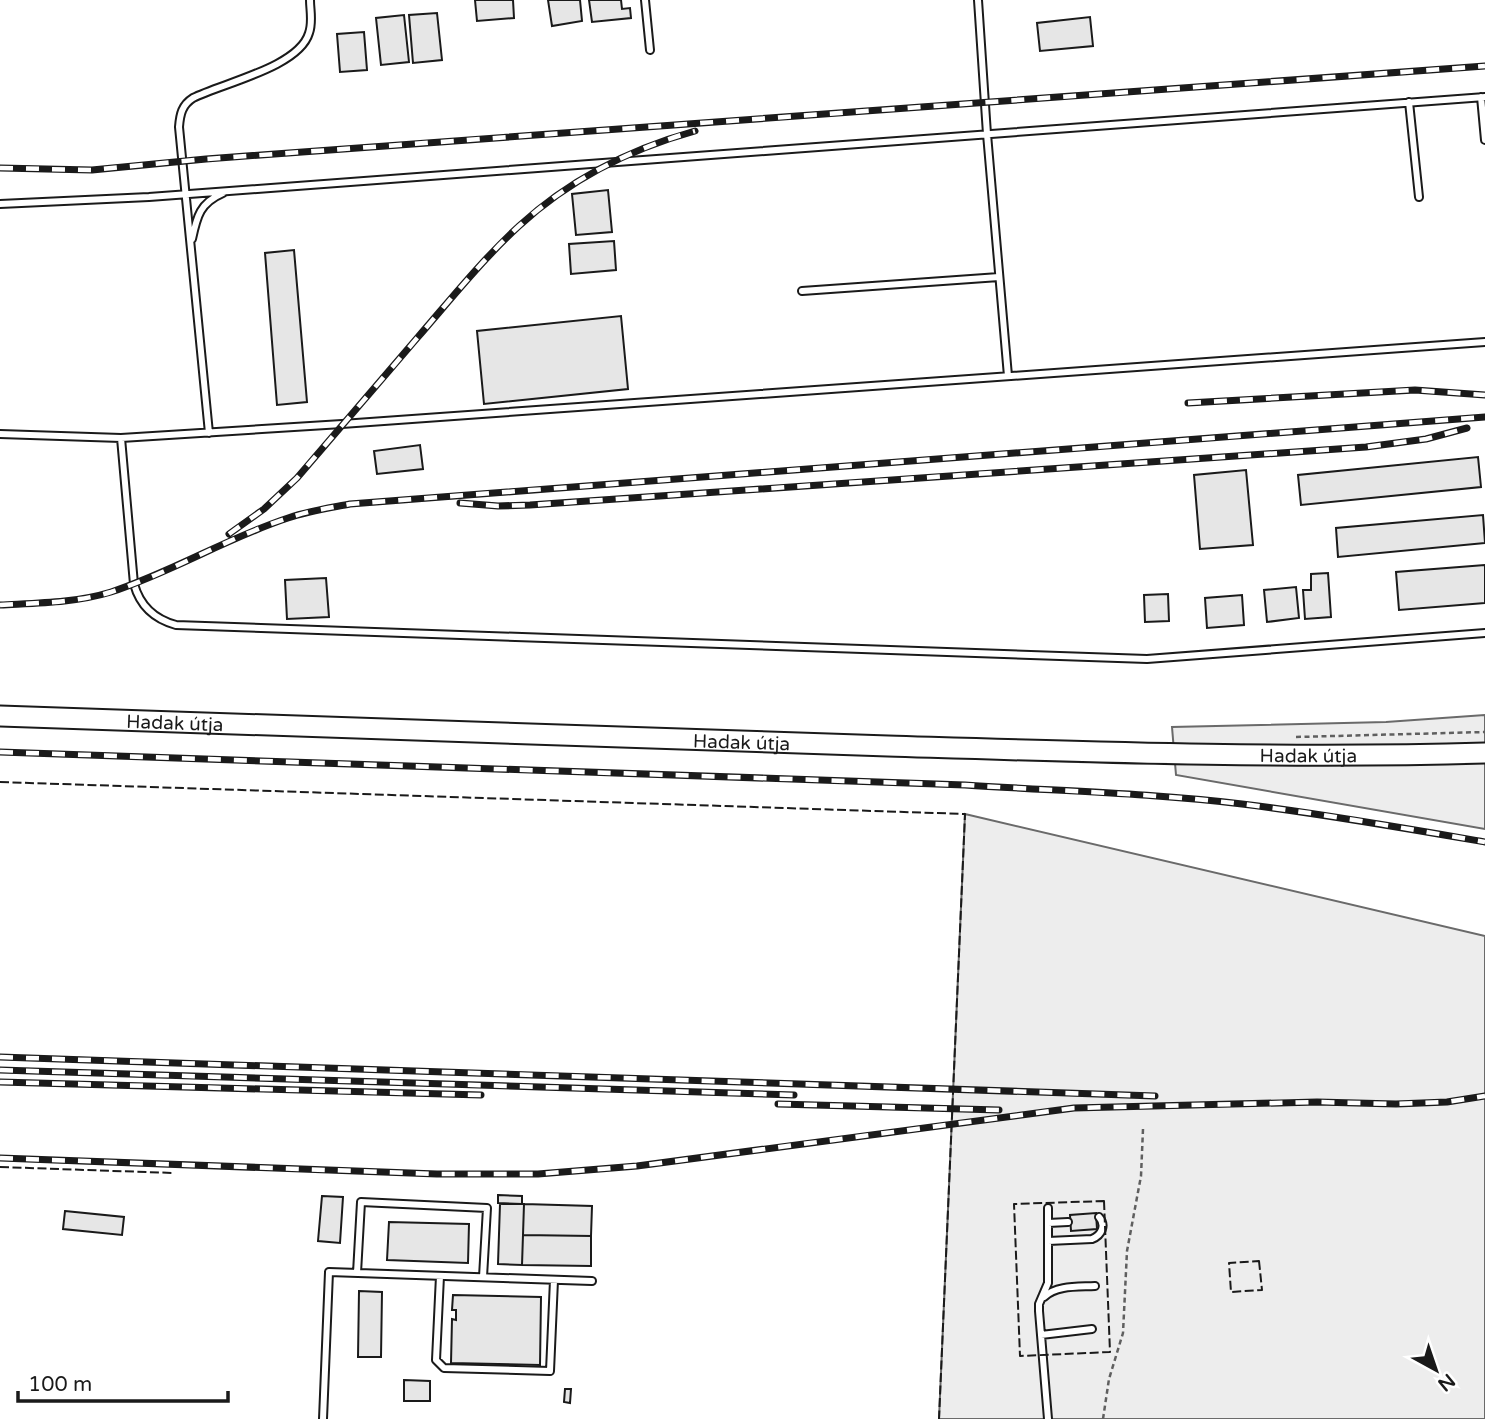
<svg xmlns="http://www.w3.org/2000/svg" width="1485" height="1419" viewBox="0 0 1485 1419" font-family="'Varela Round',sans-serif">
<style>
.built{fill:#ededed;stroke:#6a6a6a;stroke-width:2}
.building{fill:#e6e6e6;stroke:#1a1a1a;stroke-width:2}
.lines{fill:none;stroke-linecap:round;stroke-linejoin:round}
.service-casing{stroke:#1a1a1a;stroke-width:10}
.primary-casing{stroke:#1a1a1a;stroke-width:23}
.path{stroke:#5f5f5f;stroke-width:2.5;stroke-dasharray:5 3.5;stroke-linecap:butt}
.service{stroke:#fff;stroke-width:6}
.primary{stroke:#fff;stroke-width:19}
.rail-casing{stroke:#1a1a1a;stroke-width:7}
.rail{stroke:#fff;stroke-width:4.5;stroke-dasharray:13;stroke-linecap:butt}
.fence{stroke:#1a1a1a;stroke-width:2;stroke-dasharray:9 3.5;stroke-linecap:butt}
.labels{text-anchor:middle;stroke-width:5;stroke-linejoin:round;paint-order:stroke}
.street-label{font-size:19px;fill:#1a1a1a;stroke:#fff}
</style>
<rect width="100%" height="100%" fill="#fff"/>
<path class="built" d="M1485,715V829L1176,775L1172,727L1386,722Z
M965,814L1485,936V1419H939Z"/>
<path class="building" d="M475,0H513L514,18L477,21Z
M548,0H580L582,21L552,26Z
M589,0H621L622,9L630,8L631,18L592,22Z
M437,13L442,60L413,63L409,15Z
M404,15L409,62L381,65L376,18Z
M1090,17L1093,46L1040,51L1037,23Z
M364,32L367,70L340,72L337,34Z
M608,190L612,232L576,235L572,194Z
M614,241L616,270L571,274L569,244Z
M294,250L307,402L277,405L265,253Z
M621,316L628,389L484,404L477,331Z
M420,445L423,469L377,474L374,451Z
M1478,457L1481,487L1301,505L1298,475Z
M1246,470L1253,545L1200,549L1194,475Z
M1483,515L1485,543L1338,557L1336,528Z
M1485,565V603L1399,610L1396,572Z
M1328,573L1331,617L1305,619L1303,590H1311V574Z
M326,578L329,617L287,619L285,580Z
M1296,587L1299,618L1267,622L1264,590Z
M1168,594L1169,621L1145,622L1144,595Z
M1242,595L1244,625L1207,628L1205,598Z
M498,1195L522,1196V1204L498,1203Z
M322,1196L343,1197L340,1243L318,1241Z
M500,1204H524L522,1265L498,1264Z
M524,1204L592,1206L591,1236L523,1235Z
M65,1211L124,1217L122,1235L63,1229Z
M1096,1213L1097,1229L1071,1231L1070,1215Z
M389,1222L469,1224L468,1263L387,1260Z
M523,1235L591,1236V1266L522,1265Z
M359,1291L382,1292L381,1357H358Z
M453,1295L541,1297L540,1365L451,1363L452,1319L456,1320V1310H452Z
M404,1380L430,1381V1401H404Z
M565,1389H571L570,1403L564,1402Z"/>
<g class="lines">
<defs>
<path id="service" d="M645,0L650,50
M978,0L987,134L1008,376
M1481,97L1485,140
M1409,102L1419,197
M0,204L149,197L1485,97
M192,239C197,216 200,203 223,193
M802,291L999,277
M209,433L179,127C180,114 182,105 193,98C223,83 299,67 309,33C313,22 310,10 310,0
M0,434L121,438L342,424L1485,342
M121,438L134,584C140,606 154,619 176,625L1147,659L1485,633
M1048,1223L1068,1222
M1048,1241L1092,1239C1102,1235 1106,1225 1099,1217
M357,1273L361,1202L487,1208L483,1277
M440,1276L436,1360L444,1368L550,1371L554,1280
M1044,1297C1057,1285 1078,1287 1095,1286
M1041,1335L1092,1329
M323,1419L329,1272L592,1281
M1048,1419L1039,1311V1304L1048,1283V1208"/>
<g id="primary">
<path id="s1" d="M0,716C296,727 592,738 888,746C1087,752 1286,759 1485,753"/>
</g>
</defs>
<use href="#service" class="service-casing"/>
<use href="#primary" class="primary-casing"/>
<path class="path" d="M1296,737L1485,732
M1103,1419L1109,1379L1123,1333L1127,1251L1141,1176L1143,1129"/>
<use href="#service" class="service"/>
<use href="#primary" class="primary"/>
<defs>
<path id="rail" d="M0,168L92,170L206,159L1485,66
M1188,403L1415,390L1485,395
M460,503L498,506L530,505L1366,447L1426,439L1467,428
M229,534L264,509L297,478C337,431 378,384 418,337C451,299 482,260 519,226C569,180 630,149 695,131
M0,605C37,603 75,603 111,592C172,572 227,538 288,518C308,511 329,508 350,504L1485,417
M0,752L965,785C1057,791 1151,793 1242,804C1324,814 1404,828 1485,842
M0,1057L1155,1096
M0,1070L794,1095
M0,1082L481,1095
M778,1104L999,1110
M0,1158L437,1174H538L637,1166L1074,1108L1317,1102L1396,1104L1447,1102L1485,1096"/>
</defs>
<use href="#rail" class="rail-casing"/>
<use href="#rail" class="rail"/>
<path class="fence" d="M0,782L965,814L939,1419
M0,1167L174,1173
M1104,1201L1110,1352L1020,1356L1014,1204Z
M1259,1261L1262,1290L1231,1292L1229,1263Z"/>
</g>
<g class="labels">
<g class="street-label">
<text dy="7" stroke="none"><textPath href="#s1" startOffset="175">Hadak útja</textPath></text>
<text dy="7" stroke="none"><textPath href="#s1" startOffset="742">Hadak útja</textPath></text>
<text dy="7" stroke="none"><textPath href="#s1" startOffset="1309">Hadak útja</textPath></text>
</g>
</g>
<g transform="translate(1436 1370) rotate(140)" stroke="#ffffff" stroke-width="5" paint-order="stroke">
<path d="M0-5L12 26L0 18L-12 26Z" fill="#1a1a1a"/>
<text y="-10" font-size="19" font-weight="bold" text-anchor="middle" fill="#1a1a1a">N</text>
</g>
<path d="M18 1391v10h210v-10" fill="none" stroke="#1a1a1a" stroke-width="3.5"/>
<text x="28" y="1391" font-size="21" fill="#1a1a1a" stroke="#ffffff" stroke-width="5" paint-order="stroke">100 m</text>
</svg>
